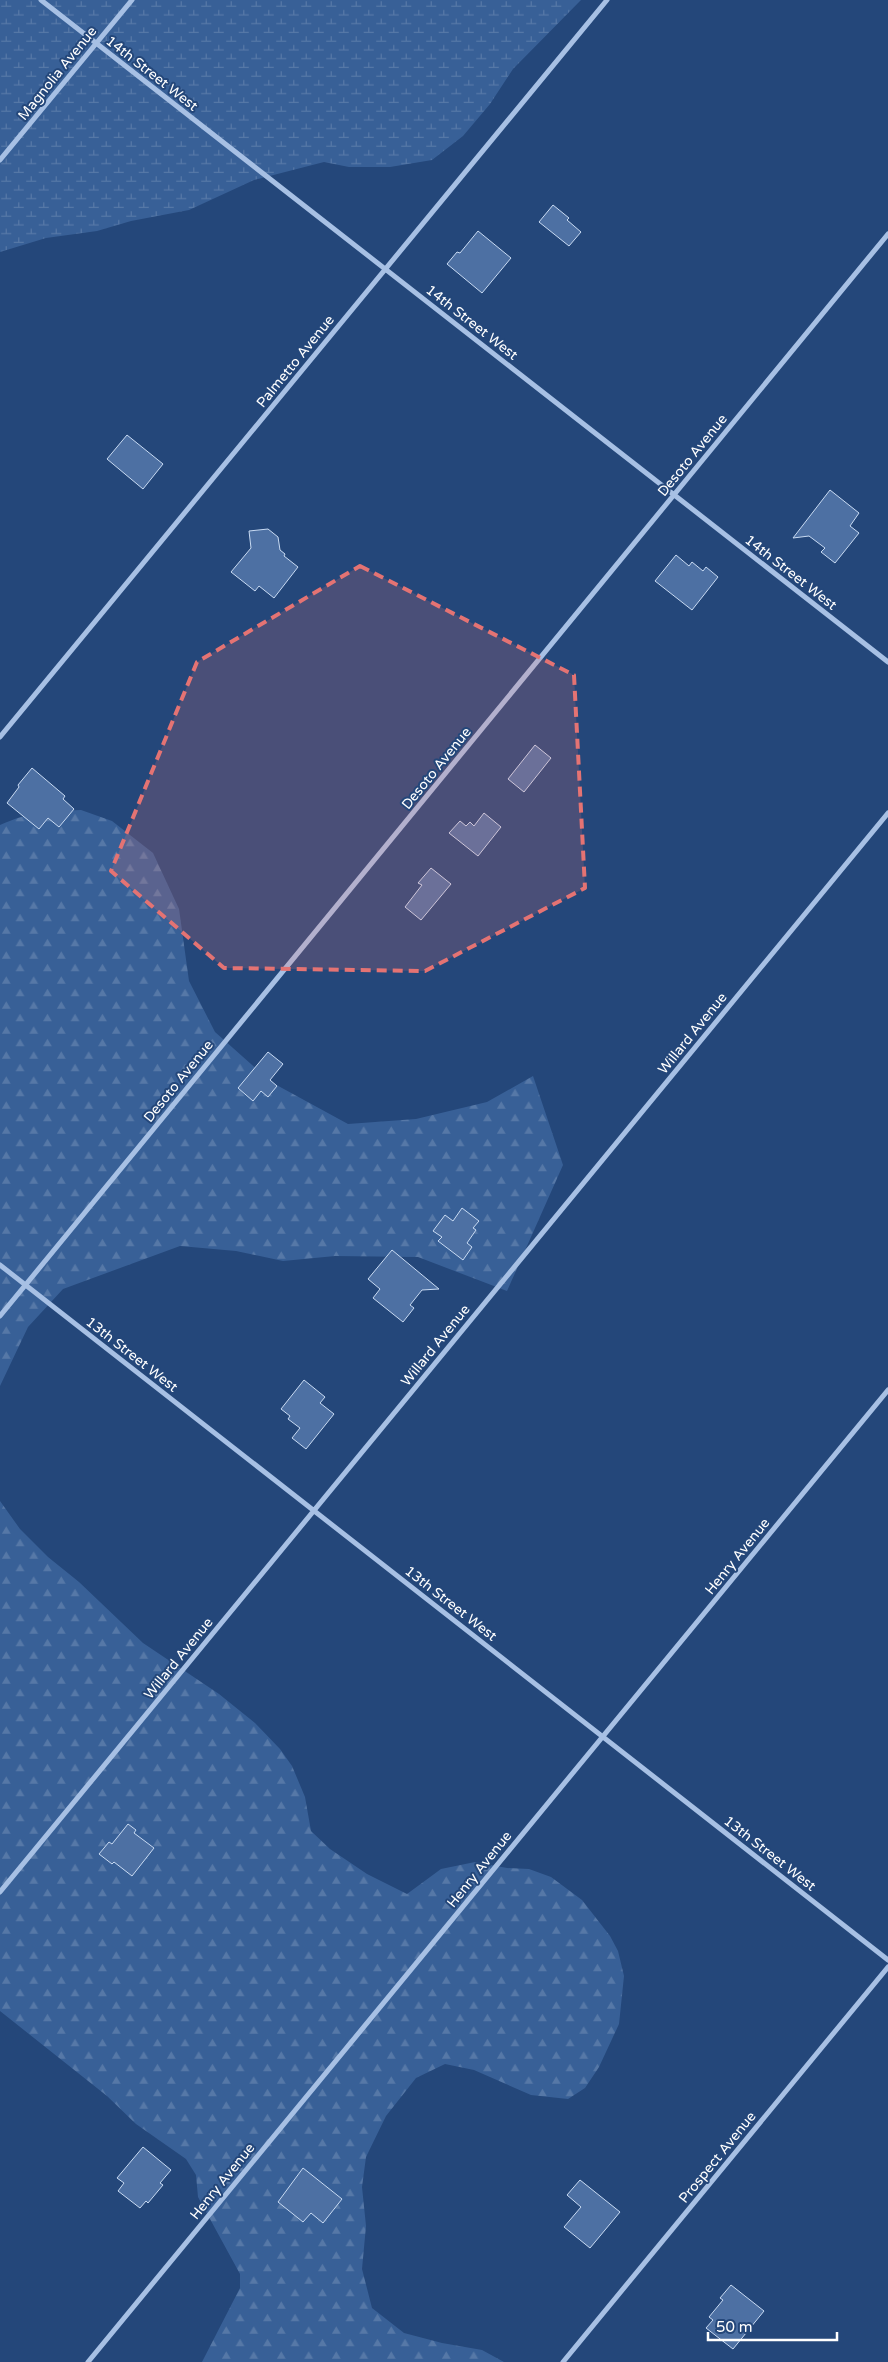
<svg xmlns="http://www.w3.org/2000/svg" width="888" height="2362" viewBox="0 0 888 2362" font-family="'Varela Round',sans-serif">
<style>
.forest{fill:url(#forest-firs)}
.wetland{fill:url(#wetland-marsh)}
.building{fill:#4d70a3;stroke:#c9dbf3}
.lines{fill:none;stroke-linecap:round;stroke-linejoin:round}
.minor{stroke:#a7c0e4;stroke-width:5}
.marked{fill:#e47373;fill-opacity:0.2;stroke:#e47373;stroke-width:4;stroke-dasharray:10 6;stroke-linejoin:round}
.labels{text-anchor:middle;stroke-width:4;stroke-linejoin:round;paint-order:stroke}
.street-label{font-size:14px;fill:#fff;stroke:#24477a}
</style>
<defs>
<pattern id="forest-firs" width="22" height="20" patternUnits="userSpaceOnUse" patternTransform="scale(1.25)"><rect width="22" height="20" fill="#386097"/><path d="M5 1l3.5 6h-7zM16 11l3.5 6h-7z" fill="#5678a7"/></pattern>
<pattern id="wetland-marsh" width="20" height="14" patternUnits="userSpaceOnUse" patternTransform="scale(1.25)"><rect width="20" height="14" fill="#386097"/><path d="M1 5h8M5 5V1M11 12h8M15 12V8" fill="none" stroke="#5678a7"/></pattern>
</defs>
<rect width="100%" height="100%" fill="#24477a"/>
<path class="forest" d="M81,810L112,821L153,853L179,909L189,981L215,1032L271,1082L348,1124L416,1119L487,1102L533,1076L563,1165L507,1291L418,1257L335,1256L283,1261L236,1251L180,1246L63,1289L28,1327L0,1386V825C29,812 50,811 81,810Z
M0,1501L20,1529L48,1557L79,1582L143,1643L219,1694L255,1723L280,1749L292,1766L305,1797L311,1831L330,1849L367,1874L407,1894L441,1869L475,1862L507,1868L529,1869L551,1877L582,1900L610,1936L618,1951L624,1976L619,2024L599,2067L585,2088L568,2099L531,2095L474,2070L445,2064L416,2078L386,2116L366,2157L362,2187L366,2226L362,2269L372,2308L404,2333L442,2343L482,2350L504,2362H202L240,2288V2274L198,2197L196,2175L186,2159L136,2124L107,2096L0,2011Z"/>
<path class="wetland" d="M0,0H581L513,69L490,104L463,136L432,160L390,167H349L324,162L254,180L189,210L131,221L97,231L46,238L0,252Z"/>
<path class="building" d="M553,205L569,218L567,220L581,232L569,246L539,222Z
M478,231L511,258L482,293L447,264L457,252L460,253Z
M127,435L163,464L143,489L107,459Z
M830,490L859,513L850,526L859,533L835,563L821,552L825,548L809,536L793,538Z
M268,529L278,537L280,550L285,554L284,556L298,567L274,598L259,586L255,591L231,572L251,548L249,531Z
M676,555L689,566L692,562L703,571L706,567L718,577L692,610L655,581Z
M535,745L551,758L524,792L508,779Z
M32,768L65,796L63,799L74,809L59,827L48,818L39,829L7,803L19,787L18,785Z
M484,813L501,827L478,856L449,833L460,821L466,826L470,822L474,826Z
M431,868L451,884L421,920L405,907L422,885L418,883Z
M268,1052L283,1064L270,1080L277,1086L268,1097L261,1091L253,1101L238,1088Z
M462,1208L479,1221L473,1228L476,1230L467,1243L472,1247L463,1260L438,1241L442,1237L433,1231L445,1215L453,1221Z
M392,1250L439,1289L422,1290L410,1305L414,1308L403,1322L373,1298L380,1289L368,1279Z
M304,1380L325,1397L320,1403L334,1414L306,1449L292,1438L300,1428L288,1419L290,1416L281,1409Z
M128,1824L136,1830L134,1833L154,1848L132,1876L114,1862L112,1864L99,1854L109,1842L112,1844Z
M143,2147L171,2170L160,2183L163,2185L148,2203L146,2201L140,2208L118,2191L124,2183L117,2178Z
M303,2168L342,2199L323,2223L311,2213L303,2222L278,2202Z
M580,2180L620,2212L590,2248L564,2227L581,2207L567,2195Z
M731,2285L764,2311L733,2349L706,2328L713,2320L709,2317L723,2300L720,2298Z"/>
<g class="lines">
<path class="minor" d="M41,0L888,662
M0,160L132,0
M0,737L607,0
M0,1265L888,1960
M0,1316L888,234
M0,1892L888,813
M88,2362L888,1390
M563,2362L888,1967"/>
</g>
<path class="marked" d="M360,566L574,675L585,888L425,971L224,968L111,871L197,662Z"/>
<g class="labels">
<g class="street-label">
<text transform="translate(57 73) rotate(-51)" y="5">Magnolia Avenue</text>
<text transform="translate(152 73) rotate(38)" y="5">14th Street West</text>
<text transform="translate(472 322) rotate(38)" y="5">14th Street West</text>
<text transform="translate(295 361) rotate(-51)" y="5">Palmetto Avenue</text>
<text transform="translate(692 455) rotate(-51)" y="5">Desoto Avenue</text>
<text transform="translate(791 572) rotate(38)" y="5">14th Street West</text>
<text transform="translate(436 768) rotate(-51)" y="5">Desoto Avenue</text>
<text transform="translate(692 1033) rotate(-51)" y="5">Willard Avenue</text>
<text transform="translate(178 1081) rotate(-51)" y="5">Desoto Avenue</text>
<text transform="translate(435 1345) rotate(-51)" y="5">Willard Avenue</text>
<text transform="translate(132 1354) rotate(38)" y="5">13th Street West</text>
<text transform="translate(737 1556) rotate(-51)" y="5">Henry Avenue</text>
<text transform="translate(451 1603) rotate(38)" y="5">13th Street West</text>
<text transform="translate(178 1658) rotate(-51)" y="5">Willard Avenue</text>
<text transform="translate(770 1853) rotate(38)" y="5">13th Street West</text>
<text transform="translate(479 1869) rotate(-51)" y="5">Henry Avenue</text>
<text transform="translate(717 2157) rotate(-51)" y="5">Prospect Avenue</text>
<text transform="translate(222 2181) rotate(-51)" y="5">Henry Avenue</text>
</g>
</g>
<path d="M708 2332v8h129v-8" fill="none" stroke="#ffffff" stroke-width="2.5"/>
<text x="716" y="2332" font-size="15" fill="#ffffff" stroke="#24477a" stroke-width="4" paint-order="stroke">50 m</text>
</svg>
